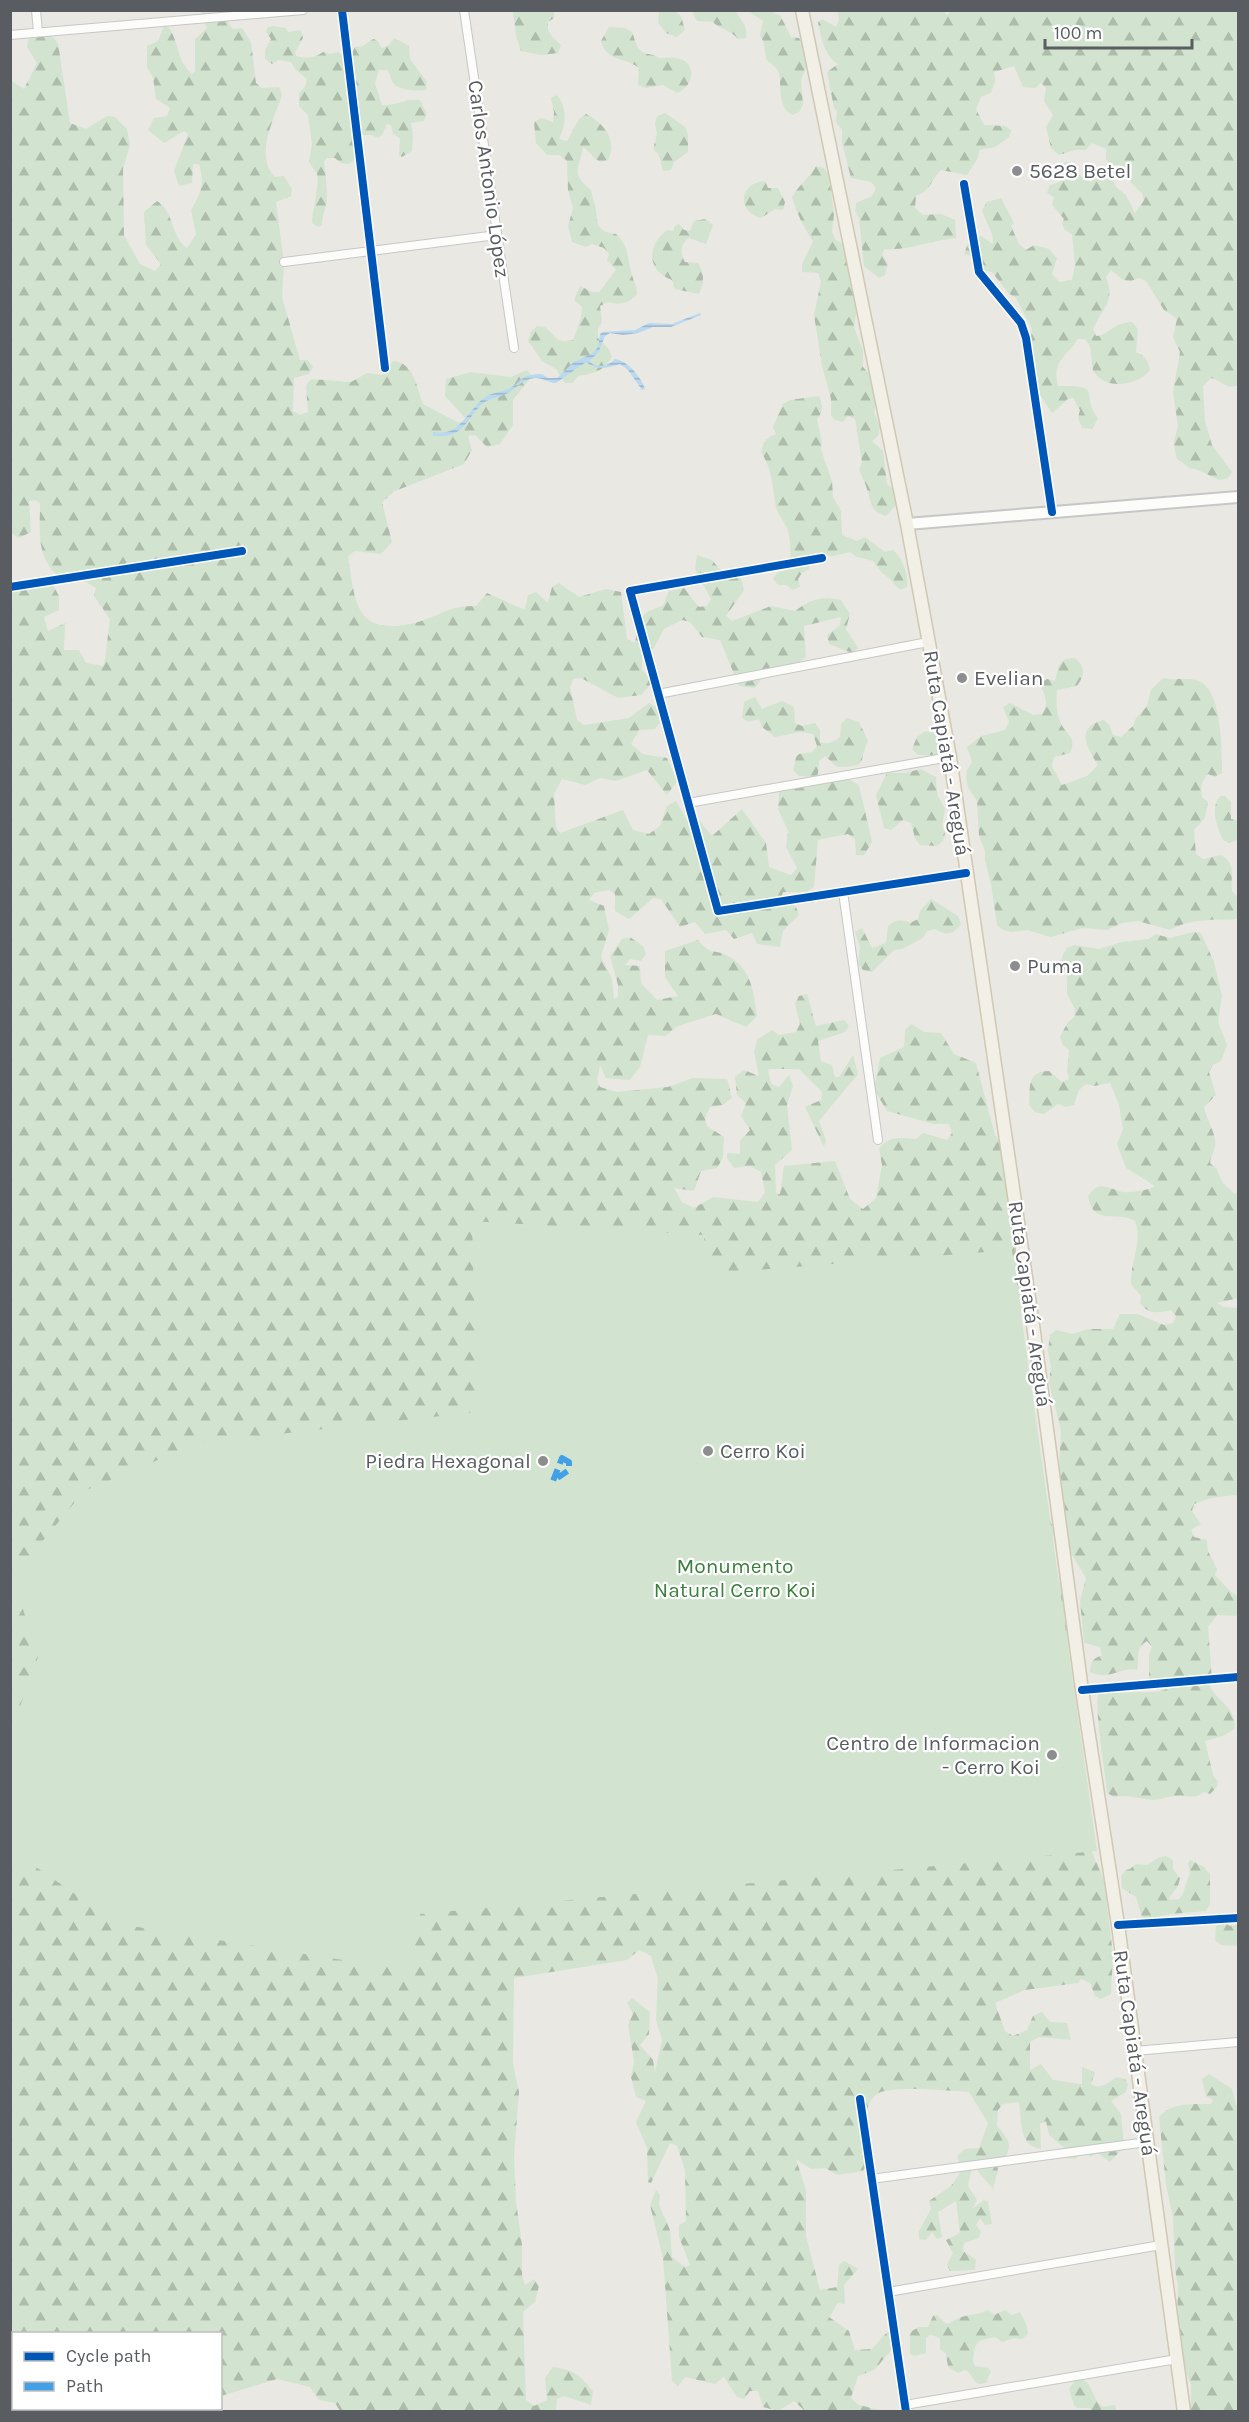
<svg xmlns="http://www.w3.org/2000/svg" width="1249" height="2422" viewBox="0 0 1249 2422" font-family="Karla,sans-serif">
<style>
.forest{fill:url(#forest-firs)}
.park{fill:#d2e4cf}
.water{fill:url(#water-rules)}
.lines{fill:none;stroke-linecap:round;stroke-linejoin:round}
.minor-casing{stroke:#c6c7c6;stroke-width:10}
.tertiary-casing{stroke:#c6c7c6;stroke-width:14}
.primary-casing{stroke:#cfc8b3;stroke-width:15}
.minor{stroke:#fcfcfb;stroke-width:8}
.tertiary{stroke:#fcfcfb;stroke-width:10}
.primary{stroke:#f1efe6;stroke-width:12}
.quiet{stroke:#42a1e6;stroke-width:6;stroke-dasharray:12 6;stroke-linecap:butt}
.cycleway-casing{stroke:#fff;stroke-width:11}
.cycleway{stroke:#0057b8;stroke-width:8}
.poi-dot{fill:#8b8d8e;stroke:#fff;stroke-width:2}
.labels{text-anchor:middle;stroke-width:4.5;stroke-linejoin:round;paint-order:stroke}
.poi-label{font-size:21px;fill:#595c60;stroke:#fff;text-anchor:start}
.street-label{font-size:21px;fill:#595c60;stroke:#fff}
.park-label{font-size:21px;fill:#3b7e3e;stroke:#fff}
</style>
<defs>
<pattern id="forest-firs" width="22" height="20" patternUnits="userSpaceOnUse" patternTransform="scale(1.5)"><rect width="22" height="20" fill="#d2e4cf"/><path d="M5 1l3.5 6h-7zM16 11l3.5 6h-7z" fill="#adbcab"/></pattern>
<pattern id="water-rules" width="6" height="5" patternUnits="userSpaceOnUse" patternTransform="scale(1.5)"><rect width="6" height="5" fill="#b9d9f1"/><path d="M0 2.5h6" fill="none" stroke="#99b3c7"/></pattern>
</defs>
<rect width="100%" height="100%" fill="#e9e8e3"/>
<path class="forest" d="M837,10H943L947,15L952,10L1238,11V385C1226,390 1222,381 1211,378L1203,386L1205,421L1212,445L1232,472L1228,478L1219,480L1198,470L1190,468L1177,459L1175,451L1174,442L1178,426L1173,392L1180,352L1173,337L1177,319L1164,310L1146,281L1139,278L1131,281L1123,280L1111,270L1106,277C1116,302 1102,308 1093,329L1096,336C1109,335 1113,323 1132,322L1138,329L1136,352C1145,356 1148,360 1150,370C1142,382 1118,388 1104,381C1100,379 1096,374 1093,371L1090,346L1085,339H1078C1065,358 1052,361 1058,386C1106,385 1079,393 1098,418L1092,429L1082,428L1078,418L1080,410L1073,398L1068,399L1052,413L1035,387L1028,358L1032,329L1016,298L1008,293L992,272L978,269L972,265V256L964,254L970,238L981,236L993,244C993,229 986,224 982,210L987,202L1001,198L1014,223L1011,226L1019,244L1026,250L1034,245L1049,249L1057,258L1052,274L1059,282L1072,280L1075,265L1072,234L1064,229L1062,223L1064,219L1052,205L1054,197L1047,193L1049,186L1061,181L1062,166L1065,162L1072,163L1074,172L1091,182L1102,170L1109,171L1116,187L1126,195L1135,213L1144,200L1142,193C1128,182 1129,177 1119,165H1111L1106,159V149L1092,143L1086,150H1075L1059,155L1051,148L1046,127L1053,115L1044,101L1046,88L1041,83L1035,88L1023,87L1014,66L994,72L995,81L991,93L981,97L976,109L984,125L1005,126L1011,130L1009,137L995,147L979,150L978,158L967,175L941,170C931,180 931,190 916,196L915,208L923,215L941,214L955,220L956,238C933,240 908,251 885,249L882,254L888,264L885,275L879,278L864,266L859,218L855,211L856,203L872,196L876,188L871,182L851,178L842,142V130L836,122L837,111L834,108L827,72L838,64C825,57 820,35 818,22L822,19L836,27L839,20Z
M201,11H227L226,20L233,29L242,28L251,42L256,83L262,88L279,87L282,95C274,119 254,156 275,177L284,176L292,189L291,196L276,202L284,263L282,297L300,360H308L313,367L309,374L294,378L293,411L300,415L308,412L306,386L311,379L351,382L367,373L383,375L393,361C414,362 417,388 423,404L459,423L466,419L445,396L446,379L470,372L511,377L527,370L532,376L513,400V425L500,444L487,447L475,435L468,436L472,450L464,464L395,491L382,502L392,542L381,554L355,551L348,556C355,602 355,637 414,623C438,617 449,605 476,606L487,593L525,610L528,595L536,592L548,603L552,587L559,583L579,597L606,589L621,592L627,639L635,643C640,619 638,613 663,606L669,591L684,588L699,607L707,606L711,599L695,570L697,555L712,560L723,573L740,574L744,590L726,616L732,621L771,606L795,611C811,599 822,596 841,600L850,614L846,629L858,648L852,653L829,644L827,635L840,625L841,617L804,626L806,657L793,667L769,668L755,688L739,686L720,640L702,637L690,622L682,620L664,629L654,648L642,653V669L652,683L641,695L618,698L581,678L574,679L570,687L577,720L584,725L629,718L649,703L658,708L660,723L655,729L639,730L631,744L643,754L667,758L677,781L667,795L647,770L616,781L600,778L585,785L562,779L554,794L556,827L560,833L623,810L633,830L649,834L660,826L667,806L676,801L688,822L697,818L712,836L742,809L766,843L769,867L791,875L797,868L786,847L788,831L778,809L779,792L794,785L820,784L845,777L859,785L872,842L864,855H856L855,839L848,834L818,840L814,887L807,892H783L781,899L796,907L799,915L783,931L780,947L757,944L752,933L734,939L726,930L705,934L695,922L680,927L661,899L653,898L629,919L615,911V894L609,890L594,893L589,900L604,906L609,930L601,957L612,979L614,999L618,997V985L610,956L622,939L630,937L643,946L646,954L641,961L630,959L625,965L640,966L641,983L657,1000L678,996L665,977V951L698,940C712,956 710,948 726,955C752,968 753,990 757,1016L746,1027L716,1014L678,1026L665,1036L648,1035L640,1067L630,1080L606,1078L600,1065L597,1080L600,1087L617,1092L668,1087L693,1078L727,1079L732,1098L723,1105L710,1107L705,1118L707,1126L724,1137L723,1158L717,1168L701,1171L694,1191L674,1188L682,1202L694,1208L713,1197L758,1202L765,1192L761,1172L750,1166L734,1168L727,1158V1153L740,1154V1141L750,1130L741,1116L746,1103L737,1095L735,1077L744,1070L759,1076L754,1052L757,1040L772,1030L779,1035L796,1032L800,1024L795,1004L799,996L807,994L816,1026L844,1020L849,1026L845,1032L818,1041L821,1061L832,1065L835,1077H839L853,1055L858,1074L819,1121L826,1140L824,1147L805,1107L821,1100L822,1092L799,1069H768L771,1084L779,1087L789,1075L793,1086L787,1105L792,1150L775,1165L776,1193L780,1194L784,1166L835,1161L850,1199L863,1209L876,1198L882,1165L879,1149C889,1135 901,1138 916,1139L923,1133L947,1140L952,1133L949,1124H934L887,1111L874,1089L880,1058L904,1047L905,1030L911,1024L925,1032L941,1033L954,1054L976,1063L995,1135L1004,1149L1009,1178L1007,1212L1025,1241L1020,1332L1038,1487L1054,1530L1051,1572L1064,1588L1068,1638L1064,1666L1083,1832L1104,1880L1113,1955L1111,1994L1101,1999L1095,1996L1090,1983L1081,1979L1078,1983L1025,1990L995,2003L1005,2031L1013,2036L1027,2030L1033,2016L1042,2012L1050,2022L1067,2023L1071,2040L1039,2037L1030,2042V2070L1041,2064L1053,2080L1082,2084V2067L1095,2072L1091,2084C1101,2090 1108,2083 1117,2077L1125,2079L1128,2084L1126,2092L1111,2101L1121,2114L1124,2147L1110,2162L1097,2153L1090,2157L1085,2149L1075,2159L1068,2158L1066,2149L1049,2135L1046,2121L1040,2124L1041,2149C1018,2146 1022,2120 1019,2102L1003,2104L998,2110L997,2126C1006,2136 1014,2144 1005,2157L996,2158L998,2170L993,2189L976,2169L971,2171L968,2186L977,2200L972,2209L984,2200L988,2202L992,2224L985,2225L980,2218L976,2225L981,2232L979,2238L964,2243L963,2251L976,2260L975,2270L950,2271L947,2265L953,2253L946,2240L960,2233L956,2201L938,2212L942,2237L937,2239L932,2232L926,2240L919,2239V2231L931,2209L929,2201L951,2186L962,2170L957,2156L965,2149L979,2148L988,2123L969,2092C950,2091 891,2085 877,2094C868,2099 866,2113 864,2123C861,2138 862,2149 868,2163L863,2171L838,2175L825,2168L811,2169L796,2159L806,2190V2236L820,2290L837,2287L839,2265L844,2261L858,2269L844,2285L845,2304L838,2303L829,2317L849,2331L855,2350L872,2349L888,2331L897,2344L874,2370L858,2376L851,2398L859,2405L884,2411H805L794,2401L778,2411L763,2407L758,2391H750L744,2399L737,2397L724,2377L715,2384L685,2377L678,2387L672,2380L663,2258L650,2205L656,2190L660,2195L659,2205L670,2230L672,2257L685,2267L690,2265L679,2237V2225L686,2221L685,2170L677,2146L670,2143L651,2183L648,2182L647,2148L636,2122L646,2101L636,2097L631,2077L634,2061L628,2025L633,2014L627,2003L632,1998L650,2012L649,2034L640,2045L653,2060L655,2072L662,2040L656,2020L658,1979L651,1956L639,1950L627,1960L514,1978L513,2063L519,2092L514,2157L516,2201L522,2245V2275L525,2285L534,2279L539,2286L535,2302L523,2312L526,2400L534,2406L547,2400L545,2378L553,2367C574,2370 580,2375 593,2391L591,2405L564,2396L557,2399L556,2411H340L335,2403L319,2400L310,2387L277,2379L221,2396L220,2334H14V2408L212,2409L210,2412L11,2411V590L51,582L59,596V610L44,617L48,631L65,623L64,650H79L86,663L104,666L110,619L94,596L96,588L70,572L56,574C36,555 40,529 40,503L35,500L29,501L31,532L19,538L11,533L10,80L24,89L37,63L27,47L29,37L45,29L58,43L70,123L86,129L107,116L115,117L127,129L130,145L123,169L124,235L140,264L155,271L161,264L146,245L144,212L157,201C174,211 171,237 187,248L196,234L191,210C201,193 205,184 199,164H193L192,183L179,186L174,171L188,134L184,131L164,143L148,130L154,118L167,116L170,108L156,99L153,78L147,67V46L158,41L165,23C181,40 174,58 192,74L195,71V39L207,28L202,18Z
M513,11H554V18L548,22C546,34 554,38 561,45L558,53L541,55L521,51L516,36Z
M659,11H675L681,16L685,30L677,37L666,33L658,23Z
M694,11H736C741,22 748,24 746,38L738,39C731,30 721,30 713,22L697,21L693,13Z
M748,11H775L774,13L780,15L791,37L799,38L808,50L810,58L801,80L803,105L799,112L792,115C777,106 782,88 779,73C778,68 770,63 766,59L764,43L760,35L763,21Z
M273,26L286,28L288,32L301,30L303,38L295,52L296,56C306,59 315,58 323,52L330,54L338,52L345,57L351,55L355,47L363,46L373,39L377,40L382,48L389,45L394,38L409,46L410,59L427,82L426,90C418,91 398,91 393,83C390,78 391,74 387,70H379L375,83L382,105C395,106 407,98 420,100L427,114L424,121L411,123L413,135L412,151L402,157L399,155L400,138L393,134L391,125L387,124L382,135L378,138L371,135H359V157L349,164L341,163L335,158H327L324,162C326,176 327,188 327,201C326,210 322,213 322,225L318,227L312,223C312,212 320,185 317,174C315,170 311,166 309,162L312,144L308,115L299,106V93L305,87L307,79L295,69L291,62L279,60L272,64L265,59V50L271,39L266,32L268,27Z
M609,27L625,28L632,32C635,39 636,50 645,53C651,55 653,54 659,58C666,58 676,56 683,60C698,69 691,88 677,93L663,85L646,88L638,85L639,68C625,57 606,62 601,41Z
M557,95C568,109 566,124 559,139L567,141L579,119L586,114C604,123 618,141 608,160L600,162C592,158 590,151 583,147C579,170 570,173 591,190C592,195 593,199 595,205C599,222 593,231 616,234C630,247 627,259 632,275C634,283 637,286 637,294C629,304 620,305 608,302L600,306L602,322L598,329V338L609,349L612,357C604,371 593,374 578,376L573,383H565L556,369L542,361L528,341L531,332L537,326L545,327C557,337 556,344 573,340L581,318L582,307L574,300L580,286L592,292H599L616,270L607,260L609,254L604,248L592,244L586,247L572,242L568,226L573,208L568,190L567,161L560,155H547L536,143L534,122L541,118L553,122L554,112L551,98Z
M665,113L685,127L688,134V152L674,162L671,170L663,171L659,155L653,149L657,134L655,124L657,116Z
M816,166L824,168L829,175L834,214L832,232L835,239L849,248L850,282L857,286L858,303L854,327L863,351V367L874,379L878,397L874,412L880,427L878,436L872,441L883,451L887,484L894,489L897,504L886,516C869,511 872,503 867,489C865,483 862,476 859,470L862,462L855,419L848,416L843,422L835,420L831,416V399L822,366L814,315L821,281L818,273L802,272V264L813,241C803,227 797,213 792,197C799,185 809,178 816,166Z
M765,181L768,188H778L785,202L783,210L775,209L761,218C737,212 738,183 765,181Z
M706,219L713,225L706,244L689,238C680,244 680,253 685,262L698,263C705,274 704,282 699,294L675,289L672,280C647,271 646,246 667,230L674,231V227L679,224L684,230L690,231L694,221Z
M819,396C823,406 824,411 817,419L822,442L821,450L832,481L833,497L841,511L842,535L857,541L865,537L885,552L893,550C902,557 909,575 907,587L900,590L889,578L882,573L873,561L857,557L850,552L834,556L810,554L809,569L802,573L798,579L800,587L793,590L786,585H778L773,579L778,572L787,570C792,560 791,539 787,528C784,521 778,515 776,507C772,486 773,471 761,452C763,442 766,438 776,434L773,427L783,404L790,400Z
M1074,658C1086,666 1085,675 1077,686L1057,690C1056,701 1056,714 1061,724C1068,737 1077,737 1070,753L1054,757L1052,766L1062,785L1087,776L1098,765C1087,747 1074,727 1104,720L1110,726L1113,735L1121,737L1133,726L1136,718L1147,706L1151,690L1163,678C1174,681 1188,677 1199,681C1222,690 1222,751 1222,773L1215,777L1208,774C1201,782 1200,787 1202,797L1208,802L1205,818L1194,830L1196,854L1203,859L1221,855C1237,864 1230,876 1232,891L1238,897V918C1228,922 1219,918 1208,920C1194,921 1182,923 1170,930L1138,921L1122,923L1107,930L1082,928L1051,937L1027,930L1011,932L1003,930L997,925L991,884L985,860V851L979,835L977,801L968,787L966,778L967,770L972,762L967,747L981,736L1005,730L1009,722L1003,707L1010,703L1033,715L1042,714C1050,701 1044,696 1040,683L1047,679L1055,681L1059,665L1065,659Z
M755,697L762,709L782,701L794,707L795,723L802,726L815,723L820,730V742C828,745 834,742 840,737L841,724L847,718L859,722L868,741C857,765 870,766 837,767L825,756L819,761L818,774L815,777L799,776L793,770L796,757L799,754L812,752L817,746L813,734L800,732L775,737L762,727L759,719L748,722L742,718L744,702Z
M925,731L935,733L942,748L939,755H918L912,749L917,737Z
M921,769L936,777L937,794L945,809L942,825L945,834L943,841L937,846L920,845L915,838L911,823L903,820L891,830L884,828L876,795L887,773H905Z
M1221,796H1225L1231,802V819L1238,820V840L1230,843L1223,840C1217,826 1209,807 1221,796Z
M931,899L958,916L961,924C953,935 946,936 935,929L927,931L923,938L902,949L894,950L872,972L863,970L858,964L860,947L855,932L862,928L872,948L886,943L888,926C896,920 901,919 910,923L918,919L920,911Z
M1193,932L1201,933L1214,962L1222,996L1218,1022L1227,1045L1221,1061L1213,1065L1209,1072L1216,1095L1204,1107C1206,1118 1213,1128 1215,1139C1217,1148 1211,1154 1210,1163L1216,1168L1223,1183L1235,1194L1238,1191V1298L1217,1303L1224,1307L1238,1308V1497L1235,1495L1211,1498L1194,1504L1192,1511L1201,1524L1191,1530L1194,1537L1207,1540L1208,1551L1217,1569L1215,1575L1231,1592L1238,1596V1616L1217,1615L1208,1627L1212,1680L1210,1686C1217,1702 1238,1708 1234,1729L1223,1736L1205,1741L1213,1775L1218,1782L1217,1787L1210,1794L1204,1792C1194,1800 1187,1795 1176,1796C1168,1796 1161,1800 1153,1800C1139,1799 1127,1794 1114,1797L1107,1793C1106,1775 1093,1704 1099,1693L1156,1692L1171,1688L1166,1682L1149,1679V1654L1152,1647L1147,1641C1134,1649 1140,1657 1137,1670C1120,1667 1109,1681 1090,1672C1090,1661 1093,1659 1102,1655L1100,1647L1084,1643L1080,1601L1086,1578L1069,1550L1058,1490L1061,1431L1049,1382L1051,1367L1048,1351L1050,1335L1056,1330L1073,1334L1088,1329H1113L1120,1314H1137L1164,1325L1173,1323L1176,1316L1171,1310C1157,1313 1149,1315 1140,1303L1141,1296L1131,1284C1130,1262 1143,1242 1135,1221C1117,1210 1093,1227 1088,1196C1100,1179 1108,1189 1123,1192C1130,1193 1150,1190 1155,1186L1126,1168L1117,1144L1123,1129L1119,1105L1110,1083L1094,1086L1086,1084L1079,1090L1074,1105L1066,1107L1058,1104L1044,1114L1035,1112L1029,1105C1030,1087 1027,1071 1049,1071L1062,1082L1069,1079L1067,1071L1069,1050L1063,1045L1060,1037L1068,1022L1074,1017L1075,1009L1067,994V978L1061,962L1063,954L1067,948L1074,945L1099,949L1122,942L1149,939L1155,934L1170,938Z
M1166,1856L1173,1860V1869L1180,1878L1178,1886L1169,1898L1170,1900L1179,1899C1186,1892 1185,1882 1190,1874L1188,1863L1190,1860L1204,1867L1210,1874V1904L1206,1911L1171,1914L1150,1918L1142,1917L1136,1897L1122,1888L1121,1876L1126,1870L1130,1869L1136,1864L1147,1865L1158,1858Z
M1223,1922L1230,1926L1238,1925V1946L1221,1945L1215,1940L1216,1926Z
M1209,2074L1232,2089L1236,2105H1238V2411H1191V2384L1184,2369L1177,2320L1178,2285L1175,2269L1173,2218L1166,2185L1159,2117C1171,2102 1194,2104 1211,2104L1213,2100L1206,2096L1202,2079Z
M988,2310L994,2315L1005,2310L1012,2315L1020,2312L1027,2326L1028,2334L1022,2339L1014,2338L1002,2342L995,2337C976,2341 975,2341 973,2362L975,2366L988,2368L991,2371L986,2383L979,2384C972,2381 972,2373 965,2370L958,2373L948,2367L946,2354L940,2349V2340L938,2337L930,2335L926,2338V2353L914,2356L910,2354V2332L919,2327H928L933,2316L937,2315L945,2323L949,2324C961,2313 975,2317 988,2310Z
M1077,2378C1093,2379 1091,2399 1103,2407L1115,2405L1117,2411H1092L1089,2408H1077L1074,2405L1069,2389Z"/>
<path class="park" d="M472,1221L704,1235L706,1274L1012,1250L1097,1851L420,1914L411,1971L119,1924L11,1850V1731L38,1657L13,1577L84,1491L198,1443L477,1412Z"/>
<path class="water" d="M700,313L701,315L671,327H653L638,333L623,335L610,333L605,336L598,353L589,361C596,369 609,366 615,359C627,360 642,378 645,389L642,390L628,370L620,364C607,368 598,371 586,362L556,383C548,383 542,377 534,378C521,380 516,389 506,394C497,399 488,398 481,405C465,421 463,439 433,436V432C459,438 467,411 484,398C490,393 498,393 506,390C522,384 518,374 542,374L548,378H557L574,362L593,353L598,347L600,334L603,332L635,330L649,323L672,324Z"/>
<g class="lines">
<defs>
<path id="minor" d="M36,10L38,32
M342,10L385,368
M464,10L514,348
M10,35L303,10
M964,184L979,272L1021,323L1026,338L1052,512
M284,262L497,235
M822,558L630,591L718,911L966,873
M10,587L242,551
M658,694L928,642
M688,803L950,757
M843,892L878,1140
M1082,1690L1238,1677
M1118,1925L1238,1918
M1135,2051L1238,2042
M860,2099L906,2412
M871,2179L1147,2142
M888,2292L1161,2245
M905,2405L1177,2359"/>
<path id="tertiary" d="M907,524L1238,497"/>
<path id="primary" d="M802,10L907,524L950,757L1033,1325L1082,1690L1118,1925L1184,2412"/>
</defs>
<use href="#minor" class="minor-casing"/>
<use href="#tertiary" class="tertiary-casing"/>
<use href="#primary" class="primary-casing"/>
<use href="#minor" class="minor"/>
<use href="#tertiary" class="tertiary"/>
<use href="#primary" class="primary"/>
<path class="quiet" d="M562,1458L569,1462V1470L553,1481Z"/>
<defs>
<path id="cycleway" d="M342,10L385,368
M964,184L979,272L1021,323L1026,338L1052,512
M822,558L630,591L718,911L966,873
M10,587L242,551
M1082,1690L1238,1677
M1118,1925L1238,1918
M860,2099L906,2412"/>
</defs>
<use href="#cycleway" class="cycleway-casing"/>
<use href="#cycleway" class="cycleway"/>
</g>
<g class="poi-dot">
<circle cx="1017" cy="171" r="6"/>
<circle cx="962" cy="678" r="6"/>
<circle cx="1015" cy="966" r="6"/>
<circle cx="708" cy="1451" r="6"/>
<circle cx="543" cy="1461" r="6"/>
<circle cx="1052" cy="1755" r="6"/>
</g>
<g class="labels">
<g class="poi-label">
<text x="1029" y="178">5628 Betel</text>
<text x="974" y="685">Evelian</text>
<text x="1027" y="973">Puma</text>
<text x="720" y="1458">Cerro Koi</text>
<text x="531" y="1468" text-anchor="end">Piedra Hexagonal</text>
<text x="1040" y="1750" text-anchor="end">Centro de Informacion<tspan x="1040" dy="24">- Cerro Koi</tspan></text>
</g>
<g class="street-label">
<text transform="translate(489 179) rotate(82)" y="7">Carlos Antonio López</text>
<text transform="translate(947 753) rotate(81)" y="7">Ruta Capiatá - Areguá</text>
<text transform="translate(1030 1304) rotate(82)" y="7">Ruta Capiatá - Areguá</text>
<text transform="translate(1135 2053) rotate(82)" y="7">Ruta Capiatá - Areguá</text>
</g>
<g class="park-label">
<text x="735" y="1573">Monumento<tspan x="735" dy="24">Natural Cerro Koi</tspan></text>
</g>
</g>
<rect width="1249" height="2422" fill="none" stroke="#595c60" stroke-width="24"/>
<rect x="12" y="2332" width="210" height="78" fill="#ffffff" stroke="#bdbebf" stroke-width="1.5"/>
<rect x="24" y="2352" width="30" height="9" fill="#0057b8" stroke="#bdbebf" stroke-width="1.5"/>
<text x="66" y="2362" font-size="18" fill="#595c60">Cycle path</text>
<rect x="24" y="2382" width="30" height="9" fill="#42a1e6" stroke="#bdbebf" stroke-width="1.5"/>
<text x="66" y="2392" font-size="18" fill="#595c60">Path</text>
<path d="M1045 39v9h147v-9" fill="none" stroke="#595c60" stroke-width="3"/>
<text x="1054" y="39" font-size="18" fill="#595c60" stroke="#ffffff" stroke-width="4.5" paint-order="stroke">100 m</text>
</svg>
